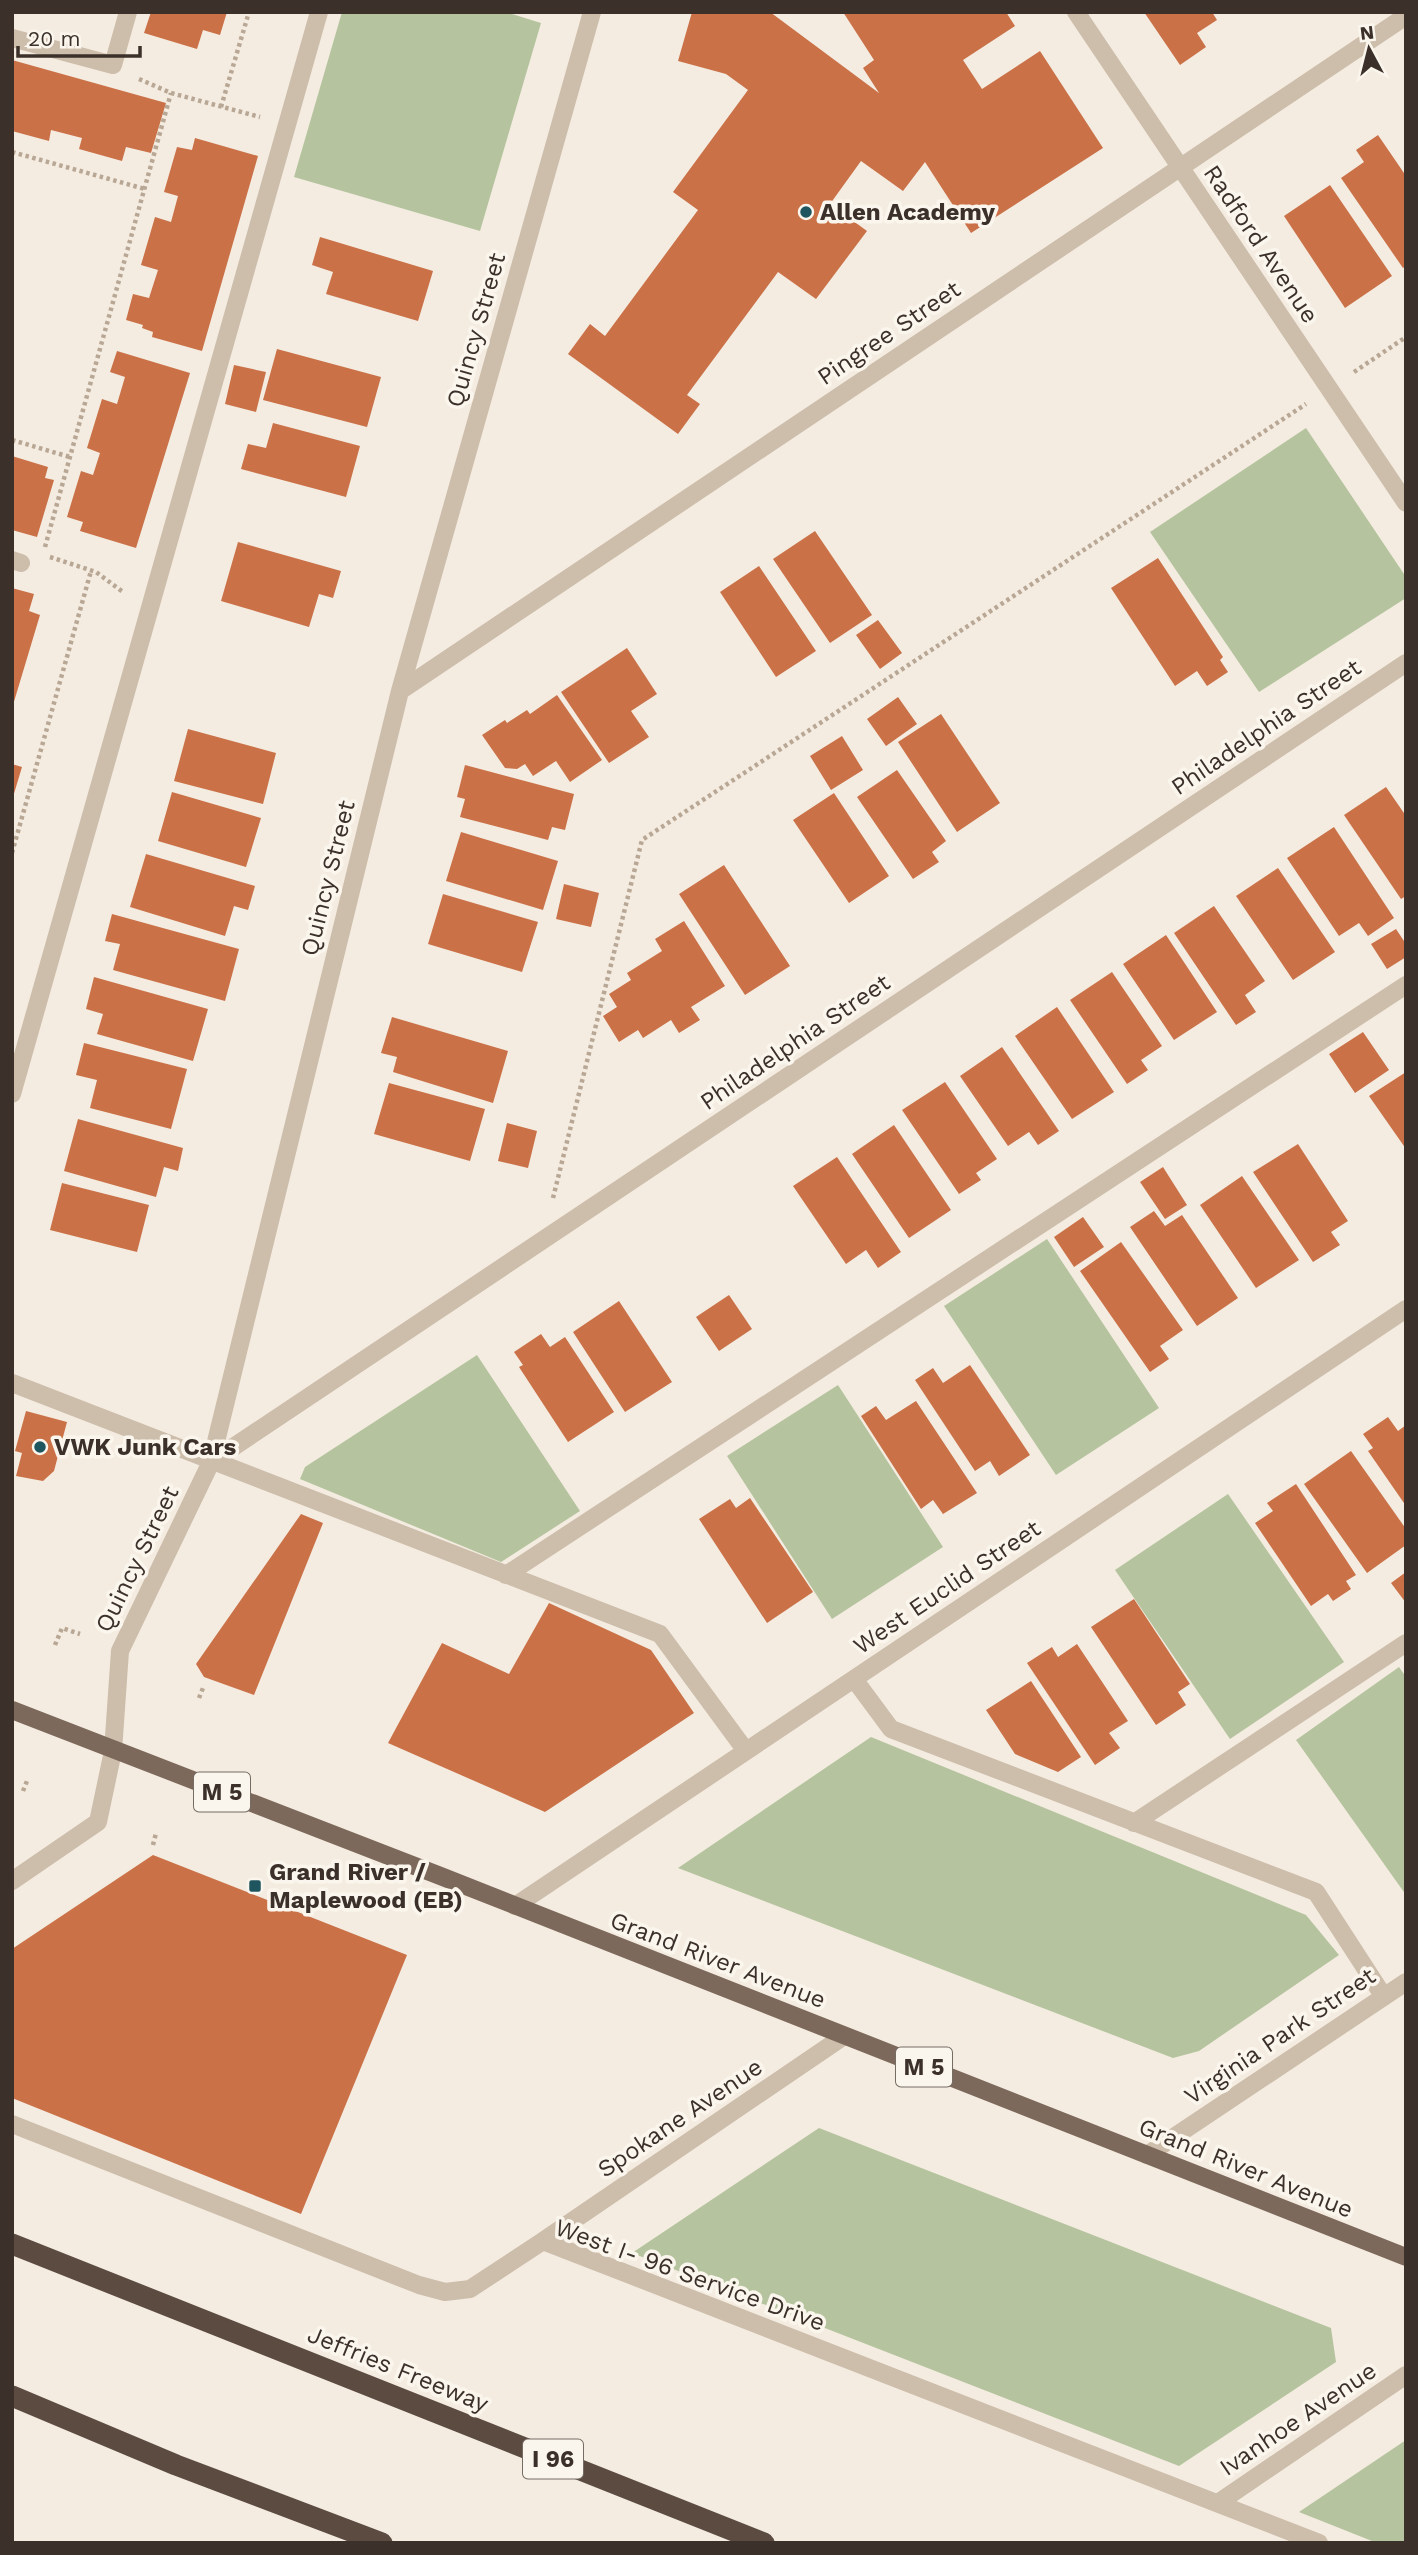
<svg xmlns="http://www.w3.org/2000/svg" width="1418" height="2555" viewBox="0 0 1418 2555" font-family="'Work Sans',sans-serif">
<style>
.green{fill:#b5c49f}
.building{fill:#ca7148}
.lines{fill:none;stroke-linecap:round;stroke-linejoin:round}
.path{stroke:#b9a795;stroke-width:4.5;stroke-dasharray:3.5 3.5;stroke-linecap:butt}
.minor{stroke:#cdbdab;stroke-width:18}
.major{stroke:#7d695b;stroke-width:18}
.highway{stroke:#5c4b41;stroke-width:21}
.poi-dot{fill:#1e555e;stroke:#fbf6ed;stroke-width:2.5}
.labels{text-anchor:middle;stroke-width:7;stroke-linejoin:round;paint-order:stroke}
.shield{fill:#fbf6ed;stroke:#756c64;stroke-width:2}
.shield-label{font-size:23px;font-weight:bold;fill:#3b312a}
.poi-label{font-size:24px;font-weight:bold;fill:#3b312a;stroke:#fbf6ed;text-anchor:start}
.street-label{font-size:24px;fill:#3b312a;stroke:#fbf6ed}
</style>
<rect width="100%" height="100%" fill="#f4ece0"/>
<path class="green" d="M342,12H506L541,23L480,231L294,177Z
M1306,428L1406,577V598L1259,692L1150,532Z
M1047,1239L1159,1408L1056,1475L944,1306Z
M477,1355L580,1511L501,1562L300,1479L305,1467Z
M838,1385L943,1547L832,1619L727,1456Z
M1228,1494L1344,1662L1230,1739L1115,1570Z
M1399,1667L1406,1677V1895L1296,1740Z
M871,1737L1306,1915L1339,1955L1199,2051L1173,2058L678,1868Z
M819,2128L1331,2328L1336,2362L1179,2466L632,2253Z
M1406,2440V2543H1377L1299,2512Z"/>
<path class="building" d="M151,12H227L220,35L203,30L197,49L144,33Z
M692,12H770L879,93L863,68L874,60L843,12H1006L1015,26L963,60L982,89L1040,51L1103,148L971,233L925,162L903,191L861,161L830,204L867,231L816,299L778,272L687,395L700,404L678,434L568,354L590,324L605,336L698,210L673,192L748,90L726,74L678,61Z
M1144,12H1212L1217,20L1197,33L1206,47L1180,65Z
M12,60L166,103L151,153L126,147L122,161L79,149L82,138L51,130L49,141L12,131Z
M1378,135L1406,176V266L1403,268L1341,178L1364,162L1356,150Z
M195,138L258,156L202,351L152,337L153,332L142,328L143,325L126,320L133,294L149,298L158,270L141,265L155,217L171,222L178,196L164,192L177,147L192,150Z
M1330,185L1392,276L1345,308L1284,216Z
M320,237L433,271L418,321L326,294L333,272L312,265Z
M277,349L381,377L367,427L263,400Z
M117,351L190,373L136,548L80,531L83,522L67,517L81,471L93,475L100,453L87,448L102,399L117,404L125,377L110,372Z
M234,365L266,372L256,412L225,404Z
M273,423L360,446L346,497L241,469L248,444L266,448Z
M12,456L48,467L45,478L54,480L37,537L12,530Z
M815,531L872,615L830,643L773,559Z
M238,542L341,571L333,598L319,594L309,627L221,601Z
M1158,558L1223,657L1220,660L1228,672L1207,686L1197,671L1175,686L1111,588Z
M759,566L816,651L776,677L720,592Z
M12,588L34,594L29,611L40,615L13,705Z
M878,620L902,653L880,669L856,635Z
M627,648L657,694L631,711L649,737L609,763L561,692Z
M557,695L602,760L570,782L556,761L533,776L525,764L517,769L505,768L482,735L505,720L507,723L527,710L530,714Z
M898,697L917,724L886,746L867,719Z
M941,714L1000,803L957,832L898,742Z
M188,729L276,753L263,804L174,781Z
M842,736L863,770L831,790L810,756Z
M12,764L22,767L13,797H12Z
M465,765L574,794L565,830L552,827L548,840L460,817L465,799L457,797Z
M897,770L946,841L932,852L939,862L913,879L857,797Z
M1386,787L1406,816V896L1401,899L1344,815Z
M172,792L261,818L246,867L158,841Z
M834,793L889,876L849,903L793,820Z
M1334,827L1394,918L1368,936L1359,923L1339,936L1287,858Z
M461,832L558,861L543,910L446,881Z
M146,854L255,886L248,910L234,906L225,936L130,907Z
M724,865L790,966L745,995L679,894Z
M1278,868L1335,952L1293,980L1236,896Z
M564,884L599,893L591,927L556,919Z
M443,894L538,922L522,972L428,944Z
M1214,906L1265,981L1245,995L1256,1012L1236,1025L1174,933Z
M112,914L239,949L225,1001L113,970L120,944L105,941Z
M684,921L725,986L691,1007L700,1020L679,1033L671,1020L643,1038L638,1030L619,1042L603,1016L617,1007L609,994L631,980L627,973L662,951L655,939Z
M1396,929L1406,944V957L1387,969L1371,944Z
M1166,935L1217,1012L1174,1040L1123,964Z
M1112,972L1162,1046L1141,1060L1148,1070L1127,1084L1070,1000Z
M94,977L208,1009L193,1061L97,1034L103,1014L86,1009Z
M1057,1007L1114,1092L1072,1119L1015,1036Z
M392,1017L508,1051L493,1103L393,1072L397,1057L381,1053Z
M1363,1032L1389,1070L1355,1093L1329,1054Z
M84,1043L187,1069L171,1129L90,1108L97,1080L76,1075Z
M1002,1047L1059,1131L1038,1145L1029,1132L1008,1146L960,1076Z
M1406,1072V1149L1369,1096Z
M945,1082L997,1159L976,1173L981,1180L959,1194L902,1110Z
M389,1083L485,1109L470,1161L374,1134Z
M78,1119L183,1148L178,1171L164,1167L156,1197L64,1171Z
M507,1123L537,1131L528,1168L498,1161Z
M894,1125L951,1210L909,1238L852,1154Z
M1298,1144L1348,1221L1331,1232L1340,1245L1313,1262L1253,1172Z
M837,1157L901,1252L878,1268L866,1250L846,1264L793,1186Z
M1163,1167L1187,1205L1165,1219L1140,1182Z
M1242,1176L1299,1260L1256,1288L1200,1205Z
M62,1183L149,1205L137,1252L50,1230Z
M1154,1211L1165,1226L1182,1215L1238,1298L1197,1326L1130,1227Z
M1083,1217L1104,1247L1074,1267L1054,1237Z
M1121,1242L1183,1330L1160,1346L1169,1359L1150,1372L1080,1271Z
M729,1295L752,1329L719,1351L696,1317Z
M619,1301L672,1382L625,1412L573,1332Z
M541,1334L550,1347L565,1337L614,1412L568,1442L519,1367L523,1365L514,1352Z
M970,1365L1030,1455L999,1476L990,1461L975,1471L915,1380L933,1368L943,1383Z
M916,1401L977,1493L943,1514L933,1500L921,1509L861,1416L876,1406L886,1420Z
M26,1411L67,1422L54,1471L43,1481L16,1476L22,1453L15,1451Z
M1388,1417L1398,1431L1406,1425V1506L1368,1451L1373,1448L1363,1434Z
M1351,1451L1406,1529V1545L1367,1573L1304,1484Z
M1296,1484L1356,1575L1346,1581L1351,1589L1333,1601L1328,1594L1311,1606L1255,1523L1273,1511L1267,1503Z
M750,1498L813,1592L767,1623L699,1519L730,1499L736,1508Z
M301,1514L323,1523L254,1695L204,1677L196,1664Z
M1406,1572V1603L1391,1583Z
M1134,1599L1190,1684L1178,1692L1186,1705L1156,1725L1091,1627Z
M549,1603L651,1650L694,1713L545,1812L388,1743L442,1643L509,1674Z
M1077,1644L1128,1721L1109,1733L1120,1748L1095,1765L1027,1663L1052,1647L1058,1657Z
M1031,1681L1081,1757L1058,1772L1015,1754L986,1710Z
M153,1855L407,1955L301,2214L12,2098V1949Z"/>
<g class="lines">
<path class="path" d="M139,79L171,93L260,117
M221,107L249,12
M12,152L145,189
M1354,372L1406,337
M12,440L70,457
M45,547L171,93
M50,557L96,572L123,592
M12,853L91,571
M553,1198L642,840L1306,404
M55,1645L62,1628L80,1634
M199,1698L203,1688
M23,1791L27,1781
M153,1845L156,1833"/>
<path class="minor" d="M1076,12L1406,503
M12,38L113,65L128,12
M12,560L21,563
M400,691L1406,16
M12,1094L319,12
M12,1383L660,1634L746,1751
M211,1462L1406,663
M506,1575L1406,985
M854,1679L891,1729L1316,1892L1384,1997
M1134,1823L1406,1643
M12,1881L98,1822L113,1751L120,1651L211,1462L400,691L592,12
M515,1906L1406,1309
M12,2124L419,2285L445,2292L470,2289L543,2241L1319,2543
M1147,2155L1406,1982
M543,2241L844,2036
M1218,2503L1406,2375"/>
<path class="major" d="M12,1710L443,1877L1406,2257"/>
<path class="highway" d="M12,2244L764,2543
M12,2396L176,2465L382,2543"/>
</g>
<g class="poi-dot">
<circle cx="806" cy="212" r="7"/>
<circle cx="40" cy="1447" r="7"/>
<rect x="248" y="1879" width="14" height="14" rx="3.5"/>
</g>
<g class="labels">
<g class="shield">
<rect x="194" y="1772.5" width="56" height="39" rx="5"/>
<rect x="896" y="2047.5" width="56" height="39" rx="5"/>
<rect x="523" y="2439.5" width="60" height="39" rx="5"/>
</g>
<g class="shield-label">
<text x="222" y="1800">M 5</text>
<text x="924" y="2075">M 5</text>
<text x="553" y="2467">I 96</text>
</g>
<g class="poi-label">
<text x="820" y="220">Allen Academy</text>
<text x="54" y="1455">VWK Junk Cars</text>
<text x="269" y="1880">Grand River /<tspan x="269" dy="28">Maplewood (EB)</tspan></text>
</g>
<g class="street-label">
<text transform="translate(1261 244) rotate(56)" y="8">Radford Avenue</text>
<text transform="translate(476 330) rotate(-74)" y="8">Quincy Street</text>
<text transform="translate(889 333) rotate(-34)" y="8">Pingree Street</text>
<text transform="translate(1266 727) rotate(-34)" y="8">Philadelphia Street</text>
<text transform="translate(328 878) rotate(-76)" y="8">Quincy Street</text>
<text transform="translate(795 1042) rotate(-34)" y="8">Philadelphia Street</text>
<text transform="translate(137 1559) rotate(-64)" y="8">Quincy Street</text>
<text transform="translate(947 1587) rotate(-34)" y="8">West Euclid Street</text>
<text transform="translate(718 1960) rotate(21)" y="8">Grand River Avenue</text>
<text transform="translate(1280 2036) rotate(-34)" y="8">Virginia Park Street</text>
<text transform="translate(680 2118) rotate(-34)" y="8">Spokane Avenue</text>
<text transform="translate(1246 2168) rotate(22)" y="8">Grand River Avenue</text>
<text transform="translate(690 2275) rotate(20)" y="8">West I- 96 Service Drive</text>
<text transform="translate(398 2369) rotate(22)" y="8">Jeffries Freeway</text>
<text transform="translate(1298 2419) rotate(-34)" y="8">Ivanhoe Avenue</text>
</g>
</g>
<rect width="1418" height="2555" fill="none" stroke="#3b312a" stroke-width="28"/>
<g transform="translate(1369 49) rotate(353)" stroke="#fbf6ed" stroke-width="5" paint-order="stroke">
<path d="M0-5L12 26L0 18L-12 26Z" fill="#3b312a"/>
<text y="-10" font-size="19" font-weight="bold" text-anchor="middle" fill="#3b312a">N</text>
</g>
<path d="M18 46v10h122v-10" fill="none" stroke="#3b312a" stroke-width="3.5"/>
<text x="28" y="46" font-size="21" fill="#3b312a" stroke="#fbf6ed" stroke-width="5" paint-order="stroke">20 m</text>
</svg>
